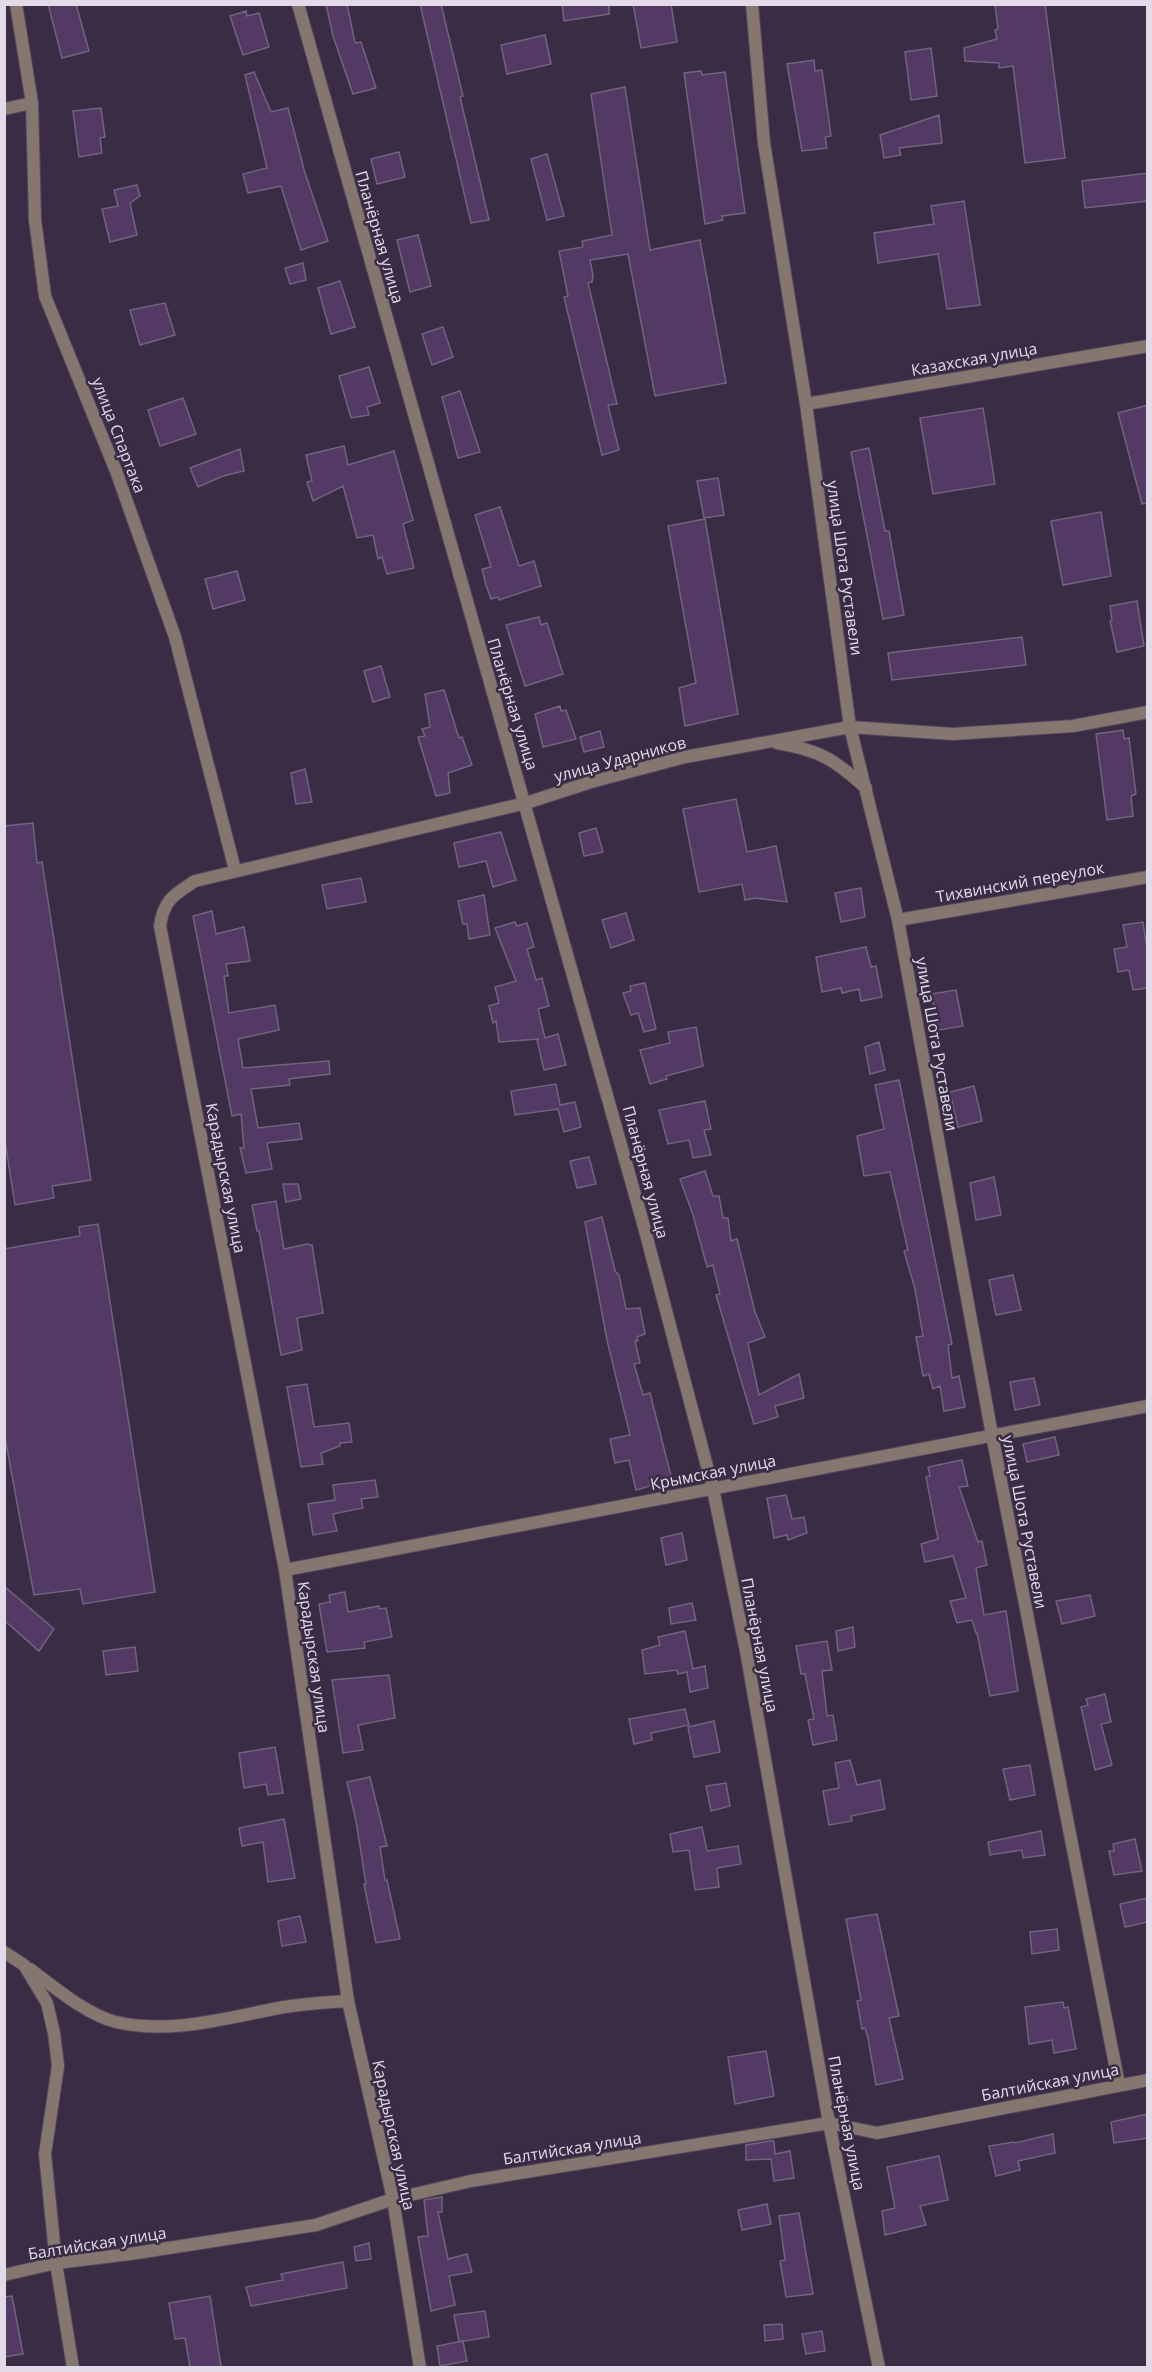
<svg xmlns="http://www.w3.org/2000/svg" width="1152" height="2372" viewBox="0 0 1152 2372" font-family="'Open Sans',sans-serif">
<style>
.building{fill:#523a64;stroke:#72637e;stroke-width:1.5}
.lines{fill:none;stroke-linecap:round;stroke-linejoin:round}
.minor-casing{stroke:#55485e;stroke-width:14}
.minor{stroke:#857770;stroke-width:12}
.labels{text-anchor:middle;stroke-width:5;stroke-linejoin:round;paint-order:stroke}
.street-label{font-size:16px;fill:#e2d9e9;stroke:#3a2c44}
</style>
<rect width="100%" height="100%" fill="#3a2c44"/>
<path class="building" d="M48,4H76L89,51L62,58Z
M326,4H347L355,43L361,42L376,88L353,94L333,36Z
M420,4H441L463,96L460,97L489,220L471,223Z
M562,4H609V14L564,21Z
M633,4H671L677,42L641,48Z
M995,4H1045L1065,158L1025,163L1013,66L999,68V63L965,61L964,48L997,39L995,30L998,29Z
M246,11L247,16L259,13L269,47L243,55L230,16Z
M545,35L551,64L507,74L501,45Z
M931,48L937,96L911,100L905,52Z
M814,60L815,71L822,70L831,136L825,137L827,148L802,151L787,64Z
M701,71L702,75L725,72L745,213L722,216L723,220L705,224L684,73Z
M254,72L271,112L288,108L305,173L328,241L301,250L281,186L248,193L243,174L267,168L245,75Z
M625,87L650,250L700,240L726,383L655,396L628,254L590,260L593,275L592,282L588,283L617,404L608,405L619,450L602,455L564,297L568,296L559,251L583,247L582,241L612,235L591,94Z
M101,108L105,137L100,138L102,153L79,157L73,111Z
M939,115L942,143L899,148L901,155L884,158L880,135Z
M399,152L405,177L377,184L371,159Z
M547,154L564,216L547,220L531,159Z
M1148,173V201L1085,208L1082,181Z
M137,185L140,196L130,203L137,235L110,242L102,209L118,206L114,190Z
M964,201L980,305L947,309L938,254L878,263L874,233L934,224L931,206Z
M418,235L431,286L410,292L397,240Z
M303,263L306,280L290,284L285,268Z
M340,281L355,327L331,334L318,288Z
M165,303L175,335L140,345L130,310Z
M443,327L453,357L432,365L422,334Z
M369,367L380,403L367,407L369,415L351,418L339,376Z
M460,391L480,452L458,458L442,397Z
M183,398L196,434L160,446L148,410Z
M1148,405V503L1142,504L1118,413Z
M983,408L995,484L933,494L920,418Z
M344,446L348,465L394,451L413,520L403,524L414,568L387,574L382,557L378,559L373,535L357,538L343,486L313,501L307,482L312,481L306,455Z
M869,448L885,531H889L904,615L883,619L851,452Z
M240,449L244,471L223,476L198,487L190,468Z
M718,478L724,515L704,518L697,481Z
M500,507L519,566L534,561L541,586L499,600L498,597L491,599L486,585L482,569L491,567L475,515Z
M1101,512L1111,576L1063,585L1051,521Z
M705,519L738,714L685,726L679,688L696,683L668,526Z
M237,571L245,600L213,609L205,579Z
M1137,601L1144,646L1117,652L1110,621L1112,620L1110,606Z
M539,617L541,625L547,623L563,674L525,686L506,625Z
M1022,637L1026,665L892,680L888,653Z
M381,666L390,697L373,702L364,671Z
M444,690L459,738L462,737L472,765L448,773L450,793L436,796L418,737L425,736L422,729L430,727L425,694Z
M560,706L561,711L566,710L576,739L543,747L535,714Z
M1123,730L1124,739L1129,738L1136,794L1131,796L1133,816L1107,820L1096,734Z
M600,731L604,747L584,752L580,737Z
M305,769L312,802L296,804L291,773Z
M736,799L747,852L776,846L787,902L755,898L745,900L742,884L699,892L683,809Z
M33,823L37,863L42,862L91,1180L52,1186L54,1198L15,1205L4,1135V826Z
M596,828L603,852L584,856L579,833Z
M501,832L516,880L493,887L486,861L459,867L454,843Z
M361,878L366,902L327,909L322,885Z
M861,888L865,917L841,922L835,893Z
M484,895L490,935L469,939L467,924H463L458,901Z
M212,911L216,934L244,927L250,961L226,964L228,976H224L229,1013L275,1005L279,1030L238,1039L243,1068L329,1061L330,1074L289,1079L290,1085L251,1089L258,1128L299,1123L302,1139L267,1143L272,1169L246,1173L240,1148H244L241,1114L232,1116L193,916Z
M626,913L634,940L611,948L602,920Z
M515,922L517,926L527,923L534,947L527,949L536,980L542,978L549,1006L538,1009L545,1038L558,1034L566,1065L544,1070L537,1040L539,1039L499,1042L496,1021L493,1023L489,1006L499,1003L495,987L516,981L495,928Z
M1143,922L1148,956V988L1133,990L1129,970L1118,972L1114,949L1127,947L1123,925Z
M866,947L871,967L876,966L882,997L861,1001L859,989L842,993L841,988L822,992L816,957Z
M645,983L656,1029L644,1032L638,1013L631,1015L623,993L631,991L630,986Z
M956,990L963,1026L939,1030L931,994Z
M696,1027L703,1066L666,1076L667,1079L650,1084L640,1050L670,1043L668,1032Z
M879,1042L885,1070L870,1074L865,1047Z
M899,1080L952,1344L948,1345L952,1378L959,1376L965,1407L944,1411L940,1386L933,1389L929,1374L923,1376L916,1337L923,1336L915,1289L904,1251L908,1250L890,1172L864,1176L857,1136L884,1129L875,1085Z
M556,1084L560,1105L575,1102L581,1127L564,1132L558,1109L515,1115L511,1091Z
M974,1086L982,1121L958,1127L950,1092Z
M705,1101L711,1129L704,1130L711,1155L693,1158L689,1140L668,1144L659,1110Z
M589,1157L596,1184L577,1188L570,1161Z
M705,1171L713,1196H719L723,1218H728L731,1241L737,1239L755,1312L765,1337L748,1343L759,1395L799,1374L804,1398L775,1406L778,1417L754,1424L716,1295L720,1294L713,1265L707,1267L693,1215L680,1179Z
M994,1177L1001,1215L976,1220L970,1183Z
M283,1184H298L301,1199L286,1202Z
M276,1201L284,1249L307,1244L312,1245L323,1313L297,1318L302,1350L281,1355L259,1231H257L252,1205Z
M602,1217L615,1271L619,1275L626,1309L640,1308L645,1334L637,1337L638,1341H635L640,1363L634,1364L643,1395L650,1393L671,1476L649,1480L650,1486L636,1490L629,1460L615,1463L610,1439L630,1435L607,1340L585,1222Z
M98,1224L155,1592L83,1604L80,1589L34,1595L4,1432V1249L80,1236L79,1227Z
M1013,1275L1021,1310L996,1315L989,1280Z
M1034,1378L1040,1405L1015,1410L1010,1382Z
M307,1384L314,1427L349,1423L352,1442L340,1443V1446L321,1453L323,1464L301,1467L287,1387Z
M1055,1437L1059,1455L1027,1462L1023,1444Z
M962,1460L968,1486L959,1487L978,1542L982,1541L987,1565L976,1568L984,1615L1006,1611L1018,1691L990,1696L977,1633H976L972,1620L957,1623L950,1601L966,1598L953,1556L925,1562L921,1544L938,1539L926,1477L930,1476L928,1467Z
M375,1480L378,1497L361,1499L363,1508L333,1514L337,1531L313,1535L308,1504L335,1500L333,1485Z
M786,1495L792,1519L804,1517L807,1533L788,1540L787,1535L774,1538L767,1498Z
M682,1533L687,1560L666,1565L661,1538Z
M4,1586L54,1629L39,1651L4,1620Z
M345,1592L348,1612L379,1606V1609L386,1608L392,1637L364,1642L365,1648L327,1652L319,1604L330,1602L329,1595Z
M1090,1595L1095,1616L1062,1624L1056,1601Z
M692,1603L696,1620L671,1624L669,1608Z
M853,1627L855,1647L838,1651L836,1631Z
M685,1631L693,1669L705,1666L708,1688L690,1692L687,1672L678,1674L677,1670L645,1674L642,1650L660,1645L658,1637Z
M827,1641L832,1670L822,1671L827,1716L833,1715L837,1740L813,1745L808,1720L814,1719L805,1674H801L796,1646Z
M135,1647L138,1671L106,1675L103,1651Z
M389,1675L395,1718L358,1725L363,1750L343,1753L332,1680Z
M1105,1694L1111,1722L1101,1724L1112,1765L1095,1770L1081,1707L1088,1705L1086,1699Z
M685,1709L689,1725L651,1733L652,1740L634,1744L629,1719Z
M714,1721L720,1752L694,1757L688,1727Z
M275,1747L283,1793L268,1795L266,1784L244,1788L239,1753Z
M850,1760L857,1785L880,1780L885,1809L851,1816L852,1821L829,1825L823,1791L839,1788L835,1763Z
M1030,1765L1035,1795L1010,1800L1003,1769Z
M370,1777L387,1846L380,1847L385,1880H387L400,1939L376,1943L364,1884H366L356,1821L347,1782Z
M726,1783L730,1806L711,1811L706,1786Z
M284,1819L295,1878L268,1882L263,1842L242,1846L239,1828Z
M702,1827L707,1851L738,1846L741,1864L717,1868L719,1887L695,1890L689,1850L673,1852L670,1834Z
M1041,1831L1045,1855L1023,1858L1022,1850L990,1855L988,1842Z
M1135,1839L1142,1871L1114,1875L1109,1851H1114L1113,1844Z
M1148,1898V1922L1125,1927L1120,1904Z
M877,1914L899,2016L889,2018L903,2079L876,2085L868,2038L865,2028L862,2029L857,2001L861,2000L846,1919Z
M300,1916L306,1942L282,1946L278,1921Z
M1057,1929L1059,1950L1032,1954L1030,1932Z
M1063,2002L1064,2008L1068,2007L1076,2049L1054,2053L1052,2040L1029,2044L1025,2007Z
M766,2051L774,2096L735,2104L728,2057Z
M1148,2114V2138L1114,2143L1111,2122Z
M1053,2134L1055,2153L1018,2161L1020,2170L996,2176L989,2146L1014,2142L1015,2143Z
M770,2141H774L775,2154L790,2151L794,2178L774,2181L771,2159L746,2160V2145Z
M939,2156L948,2200L920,2206L926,2225L885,2235L882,2211L895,2208L887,2167Z
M442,2197V2212H438L448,2259L467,2254L472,2272L449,2276L455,2305L431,2311L418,2237L428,2236L424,2200Z
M767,2204L771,2224L742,2230L738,2210Z
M799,2213L813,2294L786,2297L780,2261L785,2260L779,2216Z
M369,2243L371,2259L356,2261L354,2247Z
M343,2262L347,2288L251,2306L246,2287L283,2280L281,2274Z
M12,2296L23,2354L4,2357V2297Z
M210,2296L221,2367H190L185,2338L175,2339L169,2303Z
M485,2311L489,2337L459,2342L454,2315Z
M782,2324L783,2339L765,2341L764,2325Z
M822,2331L825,2351L806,2354L802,2334Z
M463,2341L467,2361L440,2366L437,2346Z"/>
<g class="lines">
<defs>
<path id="minor" d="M16,4L32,103L35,220L45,296L116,471L175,637L235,870
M298,4L643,1223L713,1489L746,1651L829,2123L879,2368
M752,4L764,143L806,404L850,727L898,920L992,1435L1119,2085
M4,109L32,103
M806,404L1148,346
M777,743C820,750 835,760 866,788
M898,920L1148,877
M285,1570L1148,1406
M4,1952L24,1965L47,2003L54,2033L58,2066L45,2154L56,2263L73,2368
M30,1969C54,1987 87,2015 116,2022C172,2035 229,2017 284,2007C305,2004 327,2002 348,2001
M4,2275L56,2263L130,2254L316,2225L393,2199L471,2181L829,2123L877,2133L1148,2080
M420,2368L393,2199L348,2001L285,1570L160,926C164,899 174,895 195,881L526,803L591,782L685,757L850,727L953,734L1073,726L1148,712"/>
</defs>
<use href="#minor" class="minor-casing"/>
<use href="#minor" class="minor"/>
</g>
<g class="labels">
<g class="street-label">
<text transform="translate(380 237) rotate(74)" y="6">Планёрная улица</text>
<text transform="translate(974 359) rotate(-10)" y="6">Казахская улица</text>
<text transform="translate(119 435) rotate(69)" y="6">улица Спартака</text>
<text transform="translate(845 568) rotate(82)" y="6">улица Шота Руставели</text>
<text transform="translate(513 704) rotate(73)" y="6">Планёрная улица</text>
<text transform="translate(620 759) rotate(-15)" y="6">улица Ударников</text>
<text transform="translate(1020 882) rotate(-10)" y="6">Тихвинский переулок</text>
<text transform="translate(937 1044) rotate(80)" y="6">улица Шота Руставели</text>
<text transform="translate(646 1172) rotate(75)" y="6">Планёрная улица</text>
<text transform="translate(226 1178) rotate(79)" y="6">Карадырская улица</text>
<text transform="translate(713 1472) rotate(-11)" y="6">Крымская улица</text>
<text transform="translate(1025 1522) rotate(79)" y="6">улица Шота Руставели</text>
<text transform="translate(760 1645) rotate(79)" y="6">Планёрная улица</text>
<text transform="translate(314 1657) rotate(82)" y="6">Карадырская улица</text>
<text transform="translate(1050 2082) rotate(-11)" y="6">Балтийская улица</text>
<text transform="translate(847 2123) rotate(79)" y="6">Планёрная улица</text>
<text transform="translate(394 2135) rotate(78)" y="6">Карадырская улица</text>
<text transform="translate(572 2148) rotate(-9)" y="6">Балтийская улица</text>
<text transform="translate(97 2243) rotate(-9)" y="6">Балтийская улица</text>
</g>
</g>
<rect width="1152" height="2372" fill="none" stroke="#e2d9e9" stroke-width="12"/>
</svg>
